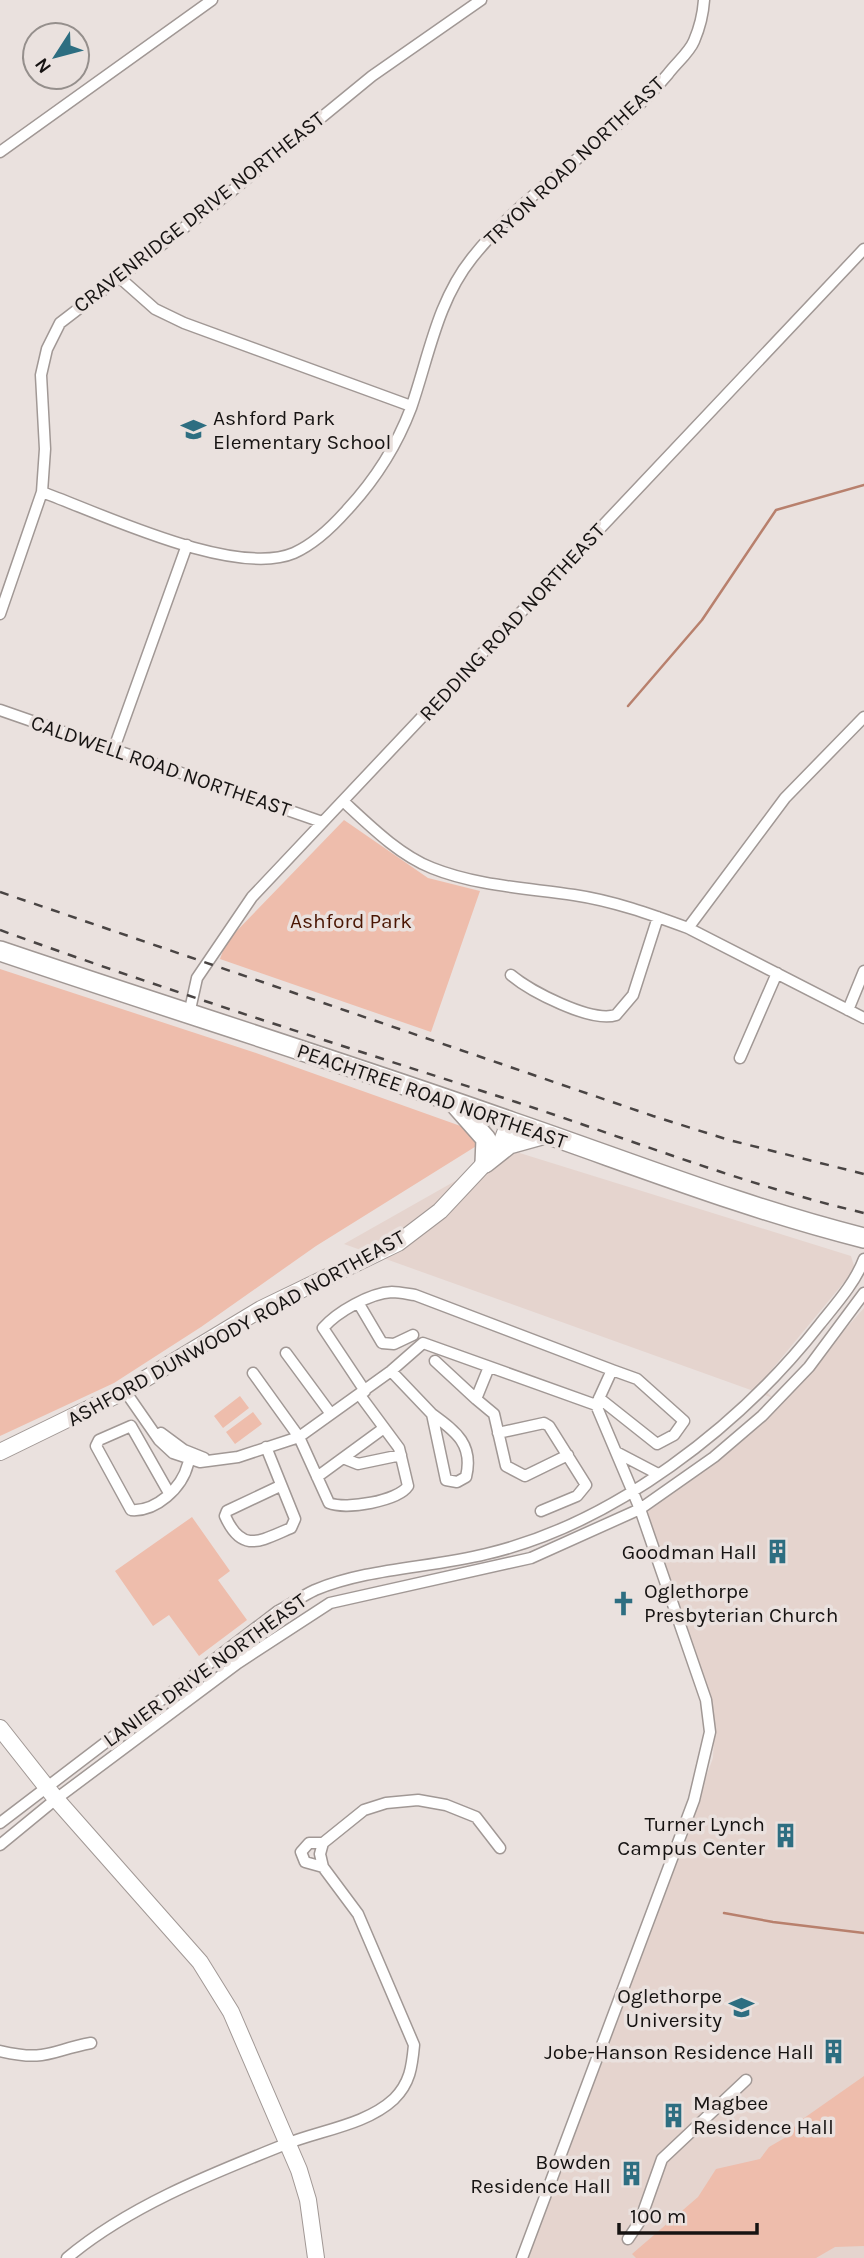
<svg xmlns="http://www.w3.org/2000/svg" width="864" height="2258" viewBox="0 0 864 2258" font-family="Karla,sans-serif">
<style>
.built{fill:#e5d4ce}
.green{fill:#eebdac}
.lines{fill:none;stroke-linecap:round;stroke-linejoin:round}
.stream{stroke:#b8806d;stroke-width:2.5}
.street-casing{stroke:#a19895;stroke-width:13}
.secondary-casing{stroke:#a19895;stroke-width:18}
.highway-casing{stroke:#a19895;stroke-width:22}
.street{stroke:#fff;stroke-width:10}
.secondary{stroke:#fff;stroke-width:16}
.highway{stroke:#fff;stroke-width:19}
.rail{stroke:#494443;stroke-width:2.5;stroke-dasharray:9 9;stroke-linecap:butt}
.labels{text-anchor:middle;stroke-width:7;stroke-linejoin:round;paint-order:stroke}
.street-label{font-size:21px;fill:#161312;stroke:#eae1de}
.poi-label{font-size:21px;fill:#161312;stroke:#eae1de;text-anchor:end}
.park-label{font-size:21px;fill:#4a1603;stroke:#eae1de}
</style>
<rect width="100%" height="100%" fill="#eae1de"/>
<path class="built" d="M510,1150L851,1256L855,1269L759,1385L773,1398L344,1244Z
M864,1308V2258H526L713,1758L714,1739L708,1688L646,1510L717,1462L762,1423Z"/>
<path class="green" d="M344,820L428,878L480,891L431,1032L220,959L226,942Z
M0,969L256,1053L483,1134L486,1140L316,1246L201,1327L114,1383L0,1436Z
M240,1396L249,1408L223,1428L214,1416Z
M253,1412L262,1424L235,1444L226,1432Z
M192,1517L230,1571L218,1580L247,1620L199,1656L169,1615L153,1626L115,1571Z
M864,2076V2246L835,2247L816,2258H636L632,2254L698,2197L716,2169L760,2159L769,2147L788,2136L797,2123Z"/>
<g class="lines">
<path class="stream" d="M628,706L702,620L776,510L864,485
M724,1913L773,1922L864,1933"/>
<defs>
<path id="street" d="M0,152L212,0
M120,278L155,309L184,323L411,406
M42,492C102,514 235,578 294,553C314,544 332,527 347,510C374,481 397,445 411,408C429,356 437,302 472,258C528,187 610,143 668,74C676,63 689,53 694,41C700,27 703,15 704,0
M0,614L42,492L45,449L41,375L47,349L60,323L233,190L372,76L481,0
M0,710L322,822
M113,751L187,545
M343,801C369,825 399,855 432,868C477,886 527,888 574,895C614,901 650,914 688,928L864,1018
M688,928L785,798L864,717
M511,975C530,991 591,1023 616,1015L633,995L658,917
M848,1010L864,971
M189,1014L197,978L252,897L864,249
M740,1058L777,973
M359,1304L382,1343L394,1344L413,1335
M286,1353L331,1414
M435,1361L476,1399L489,1367
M391,1371L432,1414L446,1480L457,1482L466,1477C474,1444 455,1431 432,1414
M253,1373L299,1437L329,1503C346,1510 398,1501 408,1486L399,1448L359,1394
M125,1391L159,1440L173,1453L200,1462L238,1457L299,1437L391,1371L423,1343L596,1405L640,1509L706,1700L710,1732L694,1800L522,2258
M365,1391L323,1328C337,1312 370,1293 392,1292C399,1292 408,1294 415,1295L612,1370
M476,1399L494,1414L506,1466L525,1476L568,1455
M596,1405L612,1370L637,1379L684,1421L674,1435L657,1444L599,1398
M161,1433L184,1450L204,1458
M498,1433L544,1423L549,1426L586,1485L577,1496L541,1511
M266,1447L295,1519L291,1528C260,1541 242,1554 225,1516L227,1511L280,1486
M616,1452L658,1474
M343,1458L358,1464L401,1455
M317,1477L384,1428
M169,1493L131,1426L99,1440L96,1446L131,1510C156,1512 182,1488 188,1464
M0,1823L278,1611C290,1605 302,1596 315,1590C368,1568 430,1568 486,1554C614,1524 740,1426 820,1324C836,1304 855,1283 864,1259
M323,1843H309L301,1852L305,1862L323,1867
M0,1845L56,1799L238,1663L330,1603L531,1558L640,1509L714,1457L762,1416L809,1367L864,1293
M0,2051C47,2062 49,2051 91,2043
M628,2239L640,2221L662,2159L746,2080
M67,2258C129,2206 211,2174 286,2144C321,2130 366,2125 394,2099C410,2083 412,2067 414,2045L358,1914L323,1867L320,1854L323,1843L364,1810L386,1803L418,1800L446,1805L476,1817L500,1848"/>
<path id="secondary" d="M0,1452L125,1391L261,1309L398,1243L440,1211L485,1163L502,1141L510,1120
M0,1728L56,1799L200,1962L231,2012L299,2170L308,2200L316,2258"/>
<path id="highway" d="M0,951C171,1009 343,1062 512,1122C629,1162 744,1208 864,1238
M456,1105L486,1139L485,1163
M485,1163L509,1144L545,1134"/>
</defs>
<use href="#street" class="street-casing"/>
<use href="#secondary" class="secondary-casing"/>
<use href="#highway" class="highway-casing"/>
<use href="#street" class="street"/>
<use href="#secondary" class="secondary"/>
<use href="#highway" class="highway"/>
<path class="rail" d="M0,892L653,1116L729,1140L864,1174
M0,930C170,992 344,1046 516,1102C632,1140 745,1185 864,1213"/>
</g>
<defs>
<symbol id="school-bare" viewBox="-9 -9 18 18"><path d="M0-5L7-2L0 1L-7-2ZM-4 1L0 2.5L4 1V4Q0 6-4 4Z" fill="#2d6e81" stroke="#eae1de" stroke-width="2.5" paint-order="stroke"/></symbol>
<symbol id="building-bare" viewBox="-9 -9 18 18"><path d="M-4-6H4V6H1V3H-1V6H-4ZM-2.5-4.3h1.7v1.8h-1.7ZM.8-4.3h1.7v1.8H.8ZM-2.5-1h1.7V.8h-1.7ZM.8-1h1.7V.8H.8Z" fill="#2d6e81" stroke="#eae1de" stroke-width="2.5" paint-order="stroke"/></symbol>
<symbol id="church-bare" viewBox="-9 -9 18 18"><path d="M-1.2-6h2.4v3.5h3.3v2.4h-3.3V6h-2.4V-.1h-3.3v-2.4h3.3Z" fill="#2d6e81" stroke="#eae1de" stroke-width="2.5" paint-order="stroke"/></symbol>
<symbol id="university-bare" viewBox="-9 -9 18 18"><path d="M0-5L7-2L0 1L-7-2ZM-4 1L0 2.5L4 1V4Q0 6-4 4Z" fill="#2d6e81" stroke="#eae1de" stroke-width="2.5" paint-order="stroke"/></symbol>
</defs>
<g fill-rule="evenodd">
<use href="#school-bare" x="176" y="412" width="35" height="35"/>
<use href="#building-bare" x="760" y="1534" width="35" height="35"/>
<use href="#church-bare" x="606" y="1586" width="35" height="35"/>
<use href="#building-bare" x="768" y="1818" width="35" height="35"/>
<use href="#university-bare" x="724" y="1990" width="35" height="35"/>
<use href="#building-bare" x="816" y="2034" width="35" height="35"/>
<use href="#building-bare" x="656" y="2098" width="35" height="35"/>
<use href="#building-bare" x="614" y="2156" width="35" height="35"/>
</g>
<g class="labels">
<g class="street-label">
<text transform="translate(574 161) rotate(-43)" y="7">TRYON ROAD NORTHEAST</text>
<text transform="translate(199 212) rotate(-38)" y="7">CRAVENRIDGE DRIVE NORTHEAST</text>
<text transform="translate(512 622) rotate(-47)" y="7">REDDING ROAD NORTHEAST</text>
<text transform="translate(161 766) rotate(19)" y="7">CALDWELL ROAD NORTHEAST</text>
<text transform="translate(432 1096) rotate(19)" y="7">PEACHTREE ROAD NORTHEAST</text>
<text transform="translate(236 1328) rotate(-29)" y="7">ASHFORD DUNWOODY ROAD NORTHEAST</text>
<text transform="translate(205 1670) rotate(-36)" y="7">LANIER DRIVE NORTHEAST</text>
</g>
<g class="poi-label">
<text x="213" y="425" text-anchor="start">Ashford Park<tspan x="213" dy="24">Elementary School</tspan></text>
<text x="757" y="1559">Goodman Hall</text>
<text x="644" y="1598" text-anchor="start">Oglethorpe<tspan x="644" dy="24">Presbyterian Church</tspan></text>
<text x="765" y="1831">Turner Lynch<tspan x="765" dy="24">Campus Center</tspan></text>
<text x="722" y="2003">Oglethorpe<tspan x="722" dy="24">University</tspan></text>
<text x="814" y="2059">Jobe-Hanson Residence Hall</text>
<text x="693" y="2110" text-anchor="start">Magbee<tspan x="693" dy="24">Residence Hall</tspan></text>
<text x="611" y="2169">Bowden<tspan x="611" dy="24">Residence Hall</tspan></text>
</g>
<g class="park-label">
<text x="351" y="928">Ashford Park</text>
</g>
</g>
<g transform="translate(56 56) rotate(234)"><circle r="33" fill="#eae1de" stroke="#958f8c" stroke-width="2"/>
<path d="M0-5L12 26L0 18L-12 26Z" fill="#2d6e81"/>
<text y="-10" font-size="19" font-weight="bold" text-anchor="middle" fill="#161312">N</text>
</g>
<path d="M619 2223v10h138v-10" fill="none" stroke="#161312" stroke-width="3.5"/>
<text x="630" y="2223" font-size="21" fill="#161312" stroke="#eae1de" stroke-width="5" paint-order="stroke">100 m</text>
</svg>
